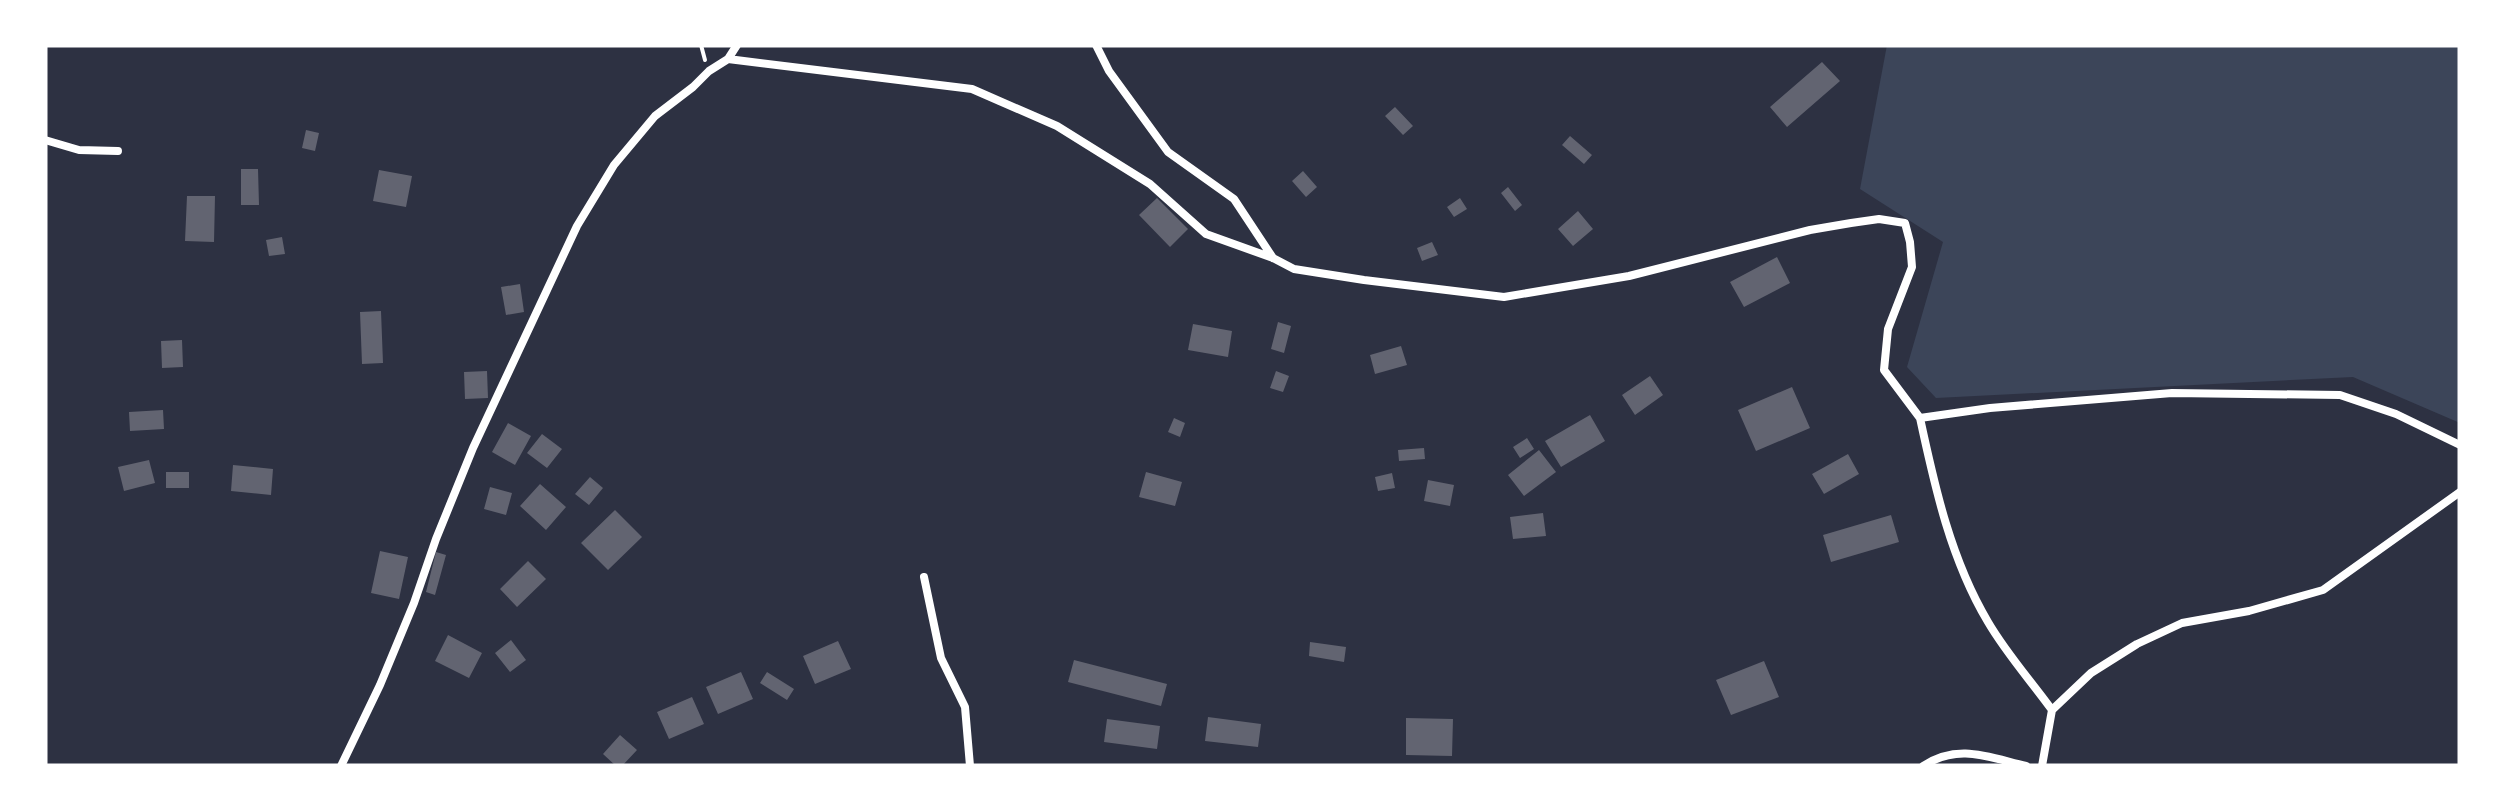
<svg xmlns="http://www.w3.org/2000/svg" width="2505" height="811" viewBox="0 0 2505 811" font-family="'Roboto Condensed',sans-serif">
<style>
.green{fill:#3c4559}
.building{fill:#626471}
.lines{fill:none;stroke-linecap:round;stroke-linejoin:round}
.path{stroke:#fff;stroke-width:4}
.minor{stroke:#fff;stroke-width:8}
</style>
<rect width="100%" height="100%" fill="#2d3142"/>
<path class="green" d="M1887,45H2460V423L2353,377L1936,398L1907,367L1943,242L1860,189Z"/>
<path class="building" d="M1822,62L1840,81L1787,127L1770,107Z
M1395,107L1413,126L1403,135L1385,116Z
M306,130L319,133L315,151L302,148Z
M1570,136L1592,155L1584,164L1562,145Z
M241,169H258L259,205H241Z
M379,170L412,176L406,207L373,201Z
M1303,171L1317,187L1306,197L1292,181Z
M1508,187L1522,205L1515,211L1501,193Z
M187,196H215L214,242L185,241Z
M1157,198L1188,229L1170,247L1139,215Z
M1460,198L1467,209L1454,217L1447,207Z
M1578,211L1593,229L1573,246L1558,229Z
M282,237L285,254L269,256L266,240Z
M1432,242L1438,255L1422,261L1417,248Z
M1777,257L1790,283L1744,307L1730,282Z
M520,284L524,312L506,315L501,287Z
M381,311L383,363L362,364L360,312Z
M1278,322L1291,326L1284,353L1271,349Z
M1193,324L1232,331L1228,357L1188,350Z
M182,340L183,367L162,368L161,341Z
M1401,346L1407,365L1375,374L1370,355Z
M487,371L488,398L465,399L464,372Z
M1276,371L1289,376L1283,392L1270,388Z
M1650,376L1663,395L1635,415L1622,395Z
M1792,387L1810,428L1756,451L1738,410Z
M163,410L164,429L130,431L129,412Z
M1590,415L1605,441L1561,467L1545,441Z
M1174,418L1185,423L1180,437L1168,432Z
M508,423L531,436L515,465L492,452Z
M542,434L562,449L547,468L527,453Z
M1527,438L1534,449L1520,458L1513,447Z
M1424,448L1425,459L1399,461L1398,450Z
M1539,450L1556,472L1524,496L1508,475Z
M1848,454L1859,474L1824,494L1812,474Z
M149,460L155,483L124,491L118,467Z
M233,465L273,469L271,495L231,491Z
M166,472H189V488H166Z
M1146,472L1182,482L1175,506L1139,497Z
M1392,473L1395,488L1378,491L1375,477Z
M590,477L603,488L589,505L575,494Z
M1428,480L1454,485L1450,506L1424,501Z
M540,484L566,507L546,530L520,506Z
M490,487L512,493L506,515L484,509Z
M615,510L642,537L608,570L581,543Z
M1543,513L1546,536L1513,539L1510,517Z
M1891,515L1899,542L1831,562L1823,535Z
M380,551L408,557L399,599L371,593Z
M436,552L446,555L435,595L426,592Z
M528,561L546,579L517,607L500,589Z
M448,635L482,653L469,678L435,661Z
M511,640L526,660L510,672L495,653Z
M838,641L851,669L815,684L803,656Z
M1310,642L1346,647L1344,662L1309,656Z
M1074,660L1167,684L1161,706L1068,682Z
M1764,661L1779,697L1731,715L1716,680Z
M741,672L753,699L718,714L706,687Z
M767,672L794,689L787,700L760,683Z
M692,697L704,724L669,739L657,712Z
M1208,717L1261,724L1258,747L1205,741Z
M1406,718L1453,719L1452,756L1406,755Z
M1107,719L1160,726L1157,749L1104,742Z
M620,735L637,750L622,766H616L603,754Z"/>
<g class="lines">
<path class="path" d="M701,45L705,60"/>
<path class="minor" d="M1096,45L1109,71L1168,152L1234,199L1273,258
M728,59L972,89L1057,126L1150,184L1206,234L1273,258L1294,269L1364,280L1504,297L1629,276L1810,230L1851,223L1879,219L1905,223L1910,242L1912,267L1888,329L1884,370L1920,418L1990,408L2172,393L2340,395L2396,414L2460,445
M45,140L79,150L118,151
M1920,418C1935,488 1951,560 1988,622C2006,653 2031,681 2052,710
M924,577L941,658L965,707L970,766
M341,766L380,685L414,603L436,539L473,448L577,226L614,165L655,116L693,87L709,71L728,59L737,45
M1923,766C1958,743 1988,757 2026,766
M2042,766L2052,710L2091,673L2137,644L2182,623L2249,611L2323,590L2460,492"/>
</g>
<rect width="2505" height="811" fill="none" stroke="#ffffff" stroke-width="95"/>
</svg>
